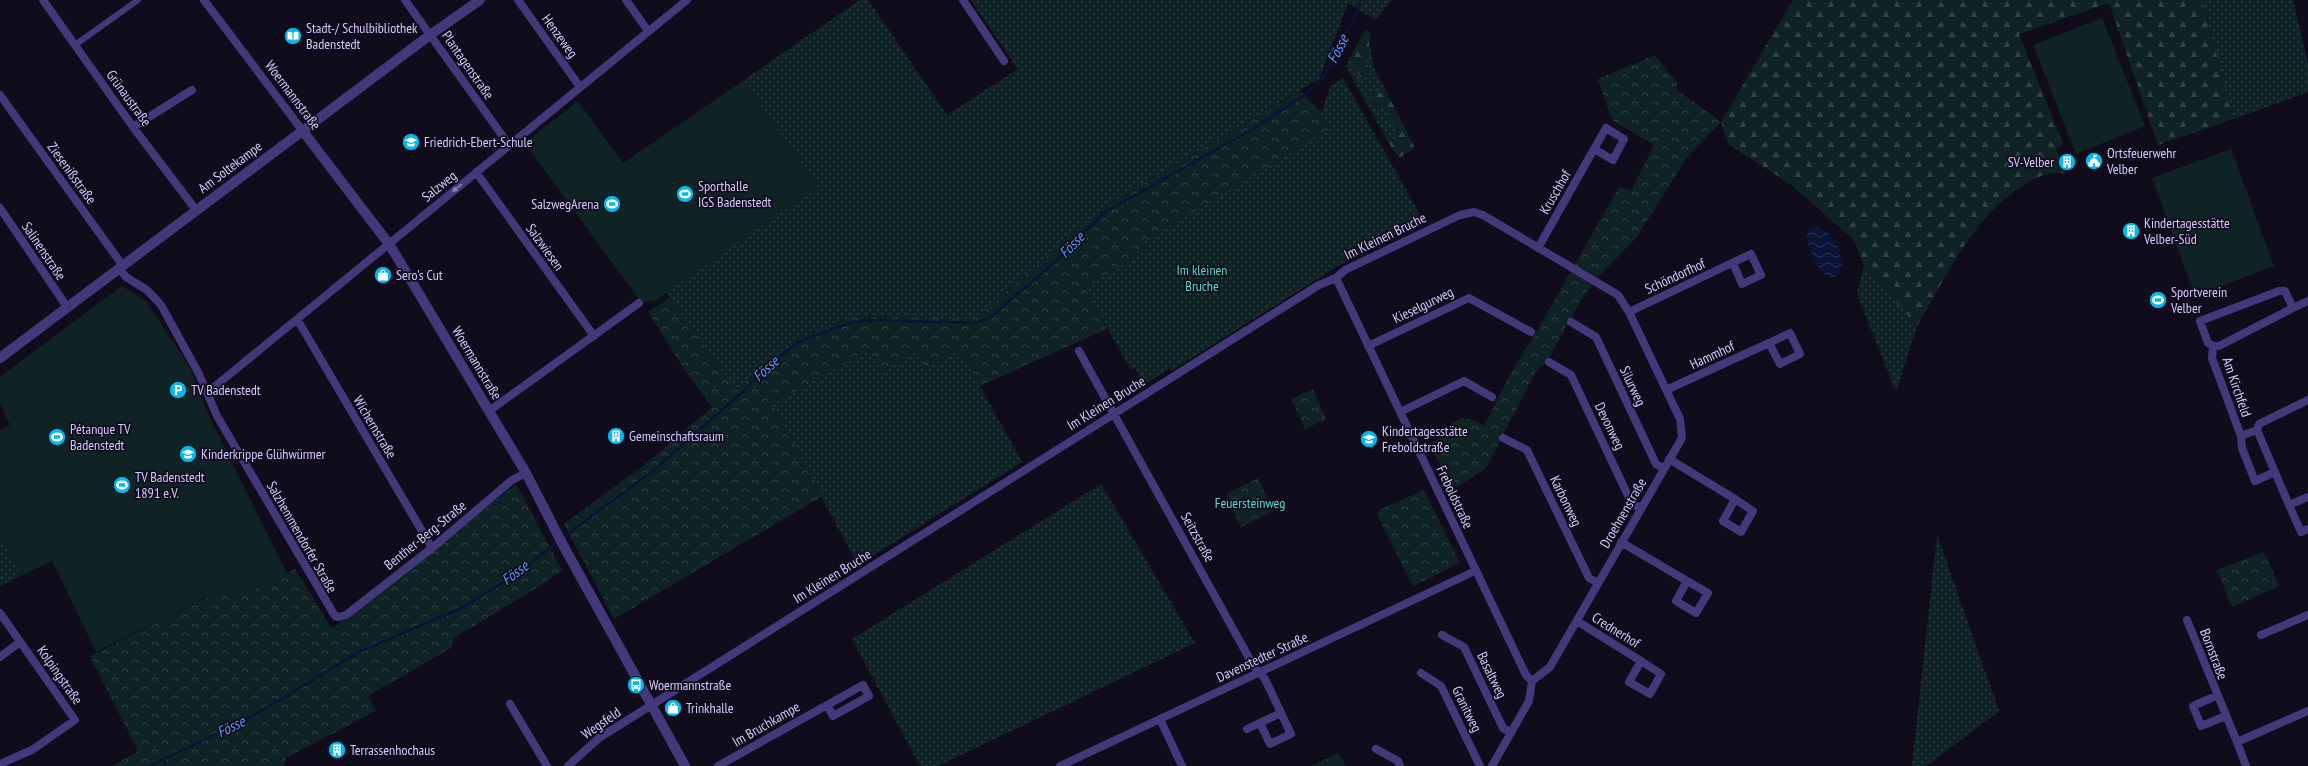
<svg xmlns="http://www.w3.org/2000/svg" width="2308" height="766" viewBox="0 0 2308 766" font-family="'PT Sans Narrow',sans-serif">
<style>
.grass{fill:url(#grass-dots)}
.forest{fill:url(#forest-firs)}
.park{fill:url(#park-crowns)}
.pitch{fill:#0f2325}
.water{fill:url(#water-waves)}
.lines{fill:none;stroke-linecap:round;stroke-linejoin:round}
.stream{stroke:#0a1437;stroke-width:2.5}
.pedestrian{stroke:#43387a;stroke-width:6}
.minor{stroke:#43387a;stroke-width:8}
.tertiary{stroke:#43387a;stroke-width:10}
.oneway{fill:#8c80bc}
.labels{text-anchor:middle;stroke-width:3.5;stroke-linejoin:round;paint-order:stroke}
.poi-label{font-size:14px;fill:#d5c8fe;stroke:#100c1c;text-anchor:start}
.street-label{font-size:14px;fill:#d5c8fe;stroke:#100c1c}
.park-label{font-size:14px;fill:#57daca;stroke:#100c1c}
.water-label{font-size:15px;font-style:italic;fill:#599bfa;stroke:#100c1c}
</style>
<defs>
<pattern id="grass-dots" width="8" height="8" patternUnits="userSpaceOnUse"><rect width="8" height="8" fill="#0f2325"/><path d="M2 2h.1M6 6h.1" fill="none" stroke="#314146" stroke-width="1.8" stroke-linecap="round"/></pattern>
<pattern id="forest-firs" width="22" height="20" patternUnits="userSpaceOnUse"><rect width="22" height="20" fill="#0f2325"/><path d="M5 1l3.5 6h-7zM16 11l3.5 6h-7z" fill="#314146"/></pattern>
<pattern id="park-crowns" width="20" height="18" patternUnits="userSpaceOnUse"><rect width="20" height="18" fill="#0f2325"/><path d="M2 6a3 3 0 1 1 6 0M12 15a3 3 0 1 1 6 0" fill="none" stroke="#314146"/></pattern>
<pattern id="water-waves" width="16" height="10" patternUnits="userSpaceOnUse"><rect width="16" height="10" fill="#0a1437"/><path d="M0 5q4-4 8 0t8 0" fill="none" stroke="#2d3555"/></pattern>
</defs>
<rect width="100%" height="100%" fill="#100c1c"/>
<path class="grass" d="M860,0H868L947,115L1018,69L971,0H1392L1376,20L1348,3L1319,79L1107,205L974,319L855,316L795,340L736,391L666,292L818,187L744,80Z
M2202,0H2293L2308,64V92L2234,119Z
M1369,41L1374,68L1393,104L1383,93L1371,102L1386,111L1398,136L1389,143L1346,67L1354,50L1352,63L1365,60Z
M1343,78L1424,222L1349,259L1171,371L1170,368L1144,385L1135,368L1131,370L1085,288L1146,250L1143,242L1330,129L1321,113L1330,87Z
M1864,265L1917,326L1896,392L1857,294Z
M869,350L882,372L917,352L926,369L960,350L1022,462L858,565L772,404Z
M1101,484L1195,643L938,766H920L852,639Z
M0,534L21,576L0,586Z
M1937,535L1999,711L1926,766H1912Z"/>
<path class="forest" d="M1793,0H2202L2234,119L2158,145L2109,3L2019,34L2063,144L2056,149L2065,174C2050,170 2038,177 2025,184C1972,217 1948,274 1917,326L1864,265L1854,240L1790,184L1728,144L1721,122Z
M1365,29L1371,33L1366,60L1371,78H1361L1352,63L1354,50Z
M1369,92L1383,93L1393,104L1415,148L1399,158L1389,143L1398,136L1386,111L1371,102Z"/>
<path class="park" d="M1655,55L1677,83V90L1721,122L1686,159L1636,238L1599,276L1582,298L1550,356L1535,373L1486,468L1457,487L1442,470L1430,443L1451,433L1450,424C1463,415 1471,418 1484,426C1499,399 1510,369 1529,345L1619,187L1631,191L1654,145L1612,120L1598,79Z
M1300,91L1321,113L1330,129L1144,242L1147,250L1085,288L1107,329L980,386L960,350L926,369L917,352L882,372L869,350L772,404L823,496L614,619L564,524L644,465L712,407L684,369L648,312L670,298L736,390L795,340L855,316L974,319L1107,205Z
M1313,389L1326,419L1305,429L1291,399Z
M1258,478L1274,511L1241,527L1226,494Z
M516,484L562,570L543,584L454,638L451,648L368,696L376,711L286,758L284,766H113L138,751L90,656L224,589L230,600L295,569L332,629Z
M1424,490L1460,563L1413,586L1377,515L1379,510Z
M2264,552L2279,586L2232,607L2217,570Z
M1338,753L1346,766H1312Z"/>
<path class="pitch" d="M2102,18L2145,126L2076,154L2033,45Z
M744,80L818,187L653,302L640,301L525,143L578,101L623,163Z
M2231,149L2274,266L2195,296L2152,178Z
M122,286L146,301L189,366L208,414L287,573L230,601L224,589L96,652L52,561L21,576L0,534V430L10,425L0,404V377Z"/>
<path class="water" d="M1814,225C1861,242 1838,311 1814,258C1810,248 1804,239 1808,229Z"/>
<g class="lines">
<path class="stream" d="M1330,66L1337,65
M562,538L653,471L748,387L763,370L798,342L853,322L873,320L974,323L985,320L994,314L1059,259L1072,243L1107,211L1253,129L1306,94L1323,78L1330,66L1336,48L1353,22L1361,0
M150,766L253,716L359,652L464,607L516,574L558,542"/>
<path class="pedestrian" d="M75,45L138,0"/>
<path class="minor" d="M43,0L133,127L196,210
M204,0L302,130
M405,0L509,145
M518,0L580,87
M626,0L648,31
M963,0L1004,61
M0,95L123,266
M133,127L192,90
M476,172L594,336
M0,208L67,307
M1538,248L1594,149L1613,160L1624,139L1606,128L1594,149
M119,268L126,277L147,290L161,305L199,374L217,416L335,616L339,617L346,615L432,548L512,480L526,473
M1336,278L1526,675L1532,681
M1629,312L1751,254L1761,275L1742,284L1733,263
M297,319L432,548
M1571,322L1596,337L1656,464L1664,469
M1368,346L1469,298L1531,332
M2213,346L2212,358L2241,436L2257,430L2289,505L2308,497
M2213,346L2208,343L2200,321L2279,291H2285L2293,308L2308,301
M2213,346H2219L2293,308
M1079,351L1253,665L1265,679L1291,734L1270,744L1260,723
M1549,362L1571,375L1632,504L1641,508
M1666,390L1769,343L1780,364L1800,354L1790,333L1769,343
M208,392L687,0
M489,411L639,303
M1400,412L1464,381L1492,397
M2257,430L2259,424L2308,400
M2241,436L2242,448L2255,481L2275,472
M1503,438L1527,450L1589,578L1598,583
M1669,459L1735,499L1723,521L1741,532L1753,511L1735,499
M2289,505L2301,532L2308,529
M1621,542L1687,581L1676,601L1696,613L1708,593L1687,581
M0,613L75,720L32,750L0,764
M2187,620L2237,742L2308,711
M1577,621L1641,661L1629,682L1650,694L1661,674L1641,661
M1442,635L1464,647L1503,728L1511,733
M2261,635L2308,615
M0,657L20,642
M1421,673L1441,686L1480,766
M2216,696L2193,706L2201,726L2226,716
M510,704L547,766
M1160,719L1182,766
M1247,729L1281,713
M2237,742L2246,766
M1376,749L1398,761L1400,766
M568,766L599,738L1319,285L1336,278L1345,270L1460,215L1474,212L1483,215L1618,295L1629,312L1680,419L1682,438L1550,667L1532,681
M718,766L863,685L869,696L833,716L827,705
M1060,766L1475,571
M1492,766L1529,701L1532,681"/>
<path class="tertiary" d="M302,130L389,244L406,272L526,473L563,545L685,766
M0,358L430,35L480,0"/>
</g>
<defs><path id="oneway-solid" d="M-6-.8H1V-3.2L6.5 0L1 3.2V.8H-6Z"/></defs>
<use class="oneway" href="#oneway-solid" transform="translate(457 188) rotate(141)"/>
<defs>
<symbol id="library-disc" viewBox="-11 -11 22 22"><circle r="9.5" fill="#06b7eb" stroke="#100c1c"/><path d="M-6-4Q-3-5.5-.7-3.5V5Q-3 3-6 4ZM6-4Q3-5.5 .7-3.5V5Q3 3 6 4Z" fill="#fff"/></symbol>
<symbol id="school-disc" viewBox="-11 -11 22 22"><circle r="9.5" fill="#06b7eb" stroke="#100c1c"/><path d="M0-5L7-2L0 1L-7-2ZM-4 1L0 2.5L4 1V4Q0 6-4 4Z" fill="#fff"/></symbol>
<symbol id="civic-disc" viewBox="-11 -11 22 22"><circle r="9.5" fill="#06b7eb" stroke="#100c1c"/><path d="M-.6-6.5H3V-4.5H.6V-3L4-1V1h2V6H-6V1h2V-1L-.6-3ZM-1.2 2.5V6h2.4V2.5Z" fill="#fff"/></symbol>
<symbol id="building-disc" viewBox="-11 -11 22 22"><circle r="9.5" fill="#06b7eb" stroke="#100c1c"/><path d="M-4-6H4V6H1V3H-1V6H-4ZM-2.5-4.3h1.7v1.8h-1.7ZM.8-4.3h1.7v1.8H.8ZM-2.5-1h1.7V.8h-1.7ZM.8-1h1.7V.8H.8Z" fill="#fff"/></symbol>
<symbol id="stadium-disc" viewBox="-11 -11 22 22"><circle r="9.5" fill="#06b7eb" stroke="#100c1c"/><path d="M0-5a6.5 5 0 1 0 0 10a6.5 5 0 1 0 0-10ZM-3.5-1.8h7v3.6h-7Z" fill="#fff"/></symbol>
<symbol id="shop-disc" viewBox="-11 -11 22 22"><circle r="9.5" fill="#06b7eb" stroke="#100c1c"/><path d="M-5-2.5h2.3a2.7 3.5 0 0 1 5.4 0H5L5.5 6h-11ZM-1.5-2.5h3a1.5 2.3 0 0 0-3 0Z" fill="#fff"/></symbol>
<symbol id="parking-disc" viewBox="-11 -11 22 22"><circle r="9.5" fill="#06b7eb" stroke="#100c1c"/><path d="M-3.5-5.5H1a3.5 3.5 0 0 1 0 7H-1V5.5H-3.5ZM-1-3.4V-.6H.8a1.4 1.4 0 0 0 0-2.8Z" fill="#fff"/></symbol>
<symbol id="bus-disc" viewBox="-11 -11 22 22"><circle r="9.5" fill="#06b7eb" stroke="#100c1c"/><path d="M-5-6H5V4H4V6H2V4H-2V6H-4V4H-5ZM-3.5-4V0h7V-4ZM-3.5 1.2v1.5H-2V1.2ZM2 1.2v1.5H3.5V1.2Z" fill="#fff"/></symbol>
</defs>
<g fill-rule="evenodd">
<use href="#library-disc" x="283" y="26" width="20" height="20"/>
<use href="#school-disc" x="401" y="132" width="20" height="20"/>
<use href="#civic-disc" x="2084" y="151" width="20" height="20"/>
<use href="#building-disc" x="2057" y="152" width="20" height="20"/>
<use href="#stadium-disc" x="675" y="184" width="20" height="20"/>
<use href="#stadium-disc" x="602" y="194" width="20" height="20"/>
<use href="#building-disc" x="2121" y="221" width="20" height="20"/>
<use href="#shop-disc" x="373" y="265" width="20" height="20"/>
<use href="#stadium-disc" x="2148" y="290" width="20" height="20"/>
<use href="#parking-disc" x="168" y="380" width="20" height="20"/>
<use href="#building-disc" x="606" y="426" width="20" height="20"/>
<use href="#stadium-disc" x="47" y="427" width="20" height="20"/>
<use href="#school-disc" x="1359" y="429" width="20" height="20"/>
<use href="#school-disc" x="178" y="444" width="20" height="20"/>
<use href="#stadium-disc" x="112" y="475" width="20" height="20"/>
<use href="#bus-disc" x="626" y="675" width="20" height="20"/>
<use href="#shop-disc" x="663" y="698" width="20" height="20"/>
<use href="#building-disc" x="327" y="740" width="20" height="20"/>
</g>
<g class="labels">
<g class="poi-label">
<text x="306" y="33">Stadt-/ Schulbibliothek<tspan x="306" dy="16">Badenstedt</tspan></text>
<text x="424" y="147">Friedrich-Ebert-Schule</text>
<text x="2107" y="158">Ortsfeuerwehr<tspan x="2107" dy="16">Velber</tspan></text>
<text x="2054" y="167" text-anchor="end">SV-Velber</text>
<text x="698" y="191">Sporthalle<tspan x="698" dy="16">IGS Badenstedt</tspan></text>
<text x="599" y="209" text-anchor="end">SalzwegArena</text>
<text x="2144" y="228">Kindertagesstätte<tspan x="2144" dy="16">Velber-Süd</tspan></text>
<text x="396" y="280">Sero's Cut</text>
<text x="2171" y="297">Sportverein<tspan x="2171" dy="16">Velber</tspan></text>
<text x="191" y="395">TV Badenstedt</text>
<text x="70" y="434">Pétanque TV<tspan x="70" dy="16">Badenstedt</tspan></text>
<text x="1382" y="436">Kindertagesstätte<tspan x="1382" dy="16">Freboldstraße</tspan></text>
<text x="629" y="441">Gemeinschaftsraum</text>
<text x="201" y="459">Kinderkrippe Glühwürmer</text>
<text x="135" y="482">TV Badenstedt<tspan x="135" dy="16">1891 e.V.</tspan></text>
<text x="649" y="690">Woermannstraße</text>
<text x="686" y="713">Trinkhalle</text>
<text x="350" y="755">Terrassenhochaus</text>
</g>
<g class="street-label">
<text transform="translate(560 36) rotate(54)" y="5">Henzeweg</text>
<text transform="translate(468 65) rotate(55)" y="5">Plantagenstraße</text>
<text transform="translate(293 95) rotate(53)" y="5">Woermannstraße</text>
<text transform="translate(129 98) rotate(54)" y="5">Grünaustraße</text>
<text transform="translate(230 167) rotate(-37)" y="5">Am Soltekampe</text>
<text transform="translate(72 173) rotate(54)" y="5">Ziesenißstraße</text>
<text transform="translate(439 186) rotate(-39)" y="5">Salzweg</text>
<text transform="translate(1555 192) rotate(-60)" y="5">Kruschhof</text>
<text transform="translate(1385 236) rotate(-26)" y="5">Im Kleinen Bruche</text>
<text transform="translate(545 247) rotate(54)" y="5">Salzwiesen</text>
<text transform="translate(44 251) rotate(56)" y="5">Salinenstraße</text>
<text transform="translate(1675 276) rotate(-25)" y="5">Schöndorfhof</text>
<text transform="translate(1423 305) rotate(-26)" y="5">Kieselgurweg</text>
<text transform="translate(1712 355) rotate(-25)" y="5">Hammhof</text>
<text transform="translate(477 363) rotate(59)" y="5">Woermannstraße</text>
<text transform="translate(1633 386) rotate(65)" y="5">Silurweg</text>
<text transform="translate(2237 387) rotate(71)" y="5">Am Kirchfeld</text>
<text transform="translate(1106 403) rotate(-32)" y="5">Im Kleinen Bruche</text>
<text transform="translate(1610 426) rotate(64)" y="5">Devonweg</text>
<text transform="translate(375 427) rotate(59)" y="5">Wichernstraße</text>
<text transform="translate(1455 497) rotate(65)" y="5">Freboldstraße</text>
<text transform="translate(1566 501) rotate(64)" y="5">Karbonweg</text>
<text transform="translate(1623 513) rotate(-60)" y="5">Droehnenstraße</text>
<text transform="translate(425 535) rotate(-39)" y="5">Benther-Berg-Straße</text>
<text transform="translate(302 537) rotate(60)" y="5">Salzhemmendorfer Straße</text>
<text transform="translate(1198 537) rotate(61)" y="5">Seitzstraße</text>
<text transform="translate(832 576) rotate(-32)" y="5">Im Kleinen Bruche</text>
<text transform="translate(1616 630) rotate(32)" y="5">Crednerhof</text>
<text transform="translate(2214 654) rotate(69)" y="5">Bornstraße</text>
<text transform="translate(1262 657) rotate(-25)" y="5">Davenstedter Straße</text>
<text transform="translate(60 675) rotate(55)" y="5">Kolpingstraße</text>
<text transform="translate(1492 675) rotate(64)" y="5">Basaltweg</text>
<text transform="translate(1467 709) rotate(64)" y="5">Granitweg</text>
<text transform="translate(601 723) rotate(-35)" y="5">Wegsfeld</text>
<text transform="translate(766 724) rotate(-30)" y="5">Im Bruchkampe</text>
</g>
<g class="park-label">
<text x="1202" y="275">Im kleinen<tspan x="1202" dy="16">Bruche</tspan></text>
<text x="1250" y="508">Feuersteinweg</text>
</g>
<g class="water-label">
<text transform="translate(1338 49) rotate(-63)" y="5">Fösse</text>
<text transform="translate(1072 245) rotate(-46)" y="5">Fösse</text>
<text transform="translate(766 369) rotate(-43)" y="5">Fösse</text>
<text transform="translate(515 573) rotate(-37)" y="5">Fösse</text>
<text transform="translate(231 727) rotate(-26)" y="5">Fösse</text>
</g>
</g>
</svg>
